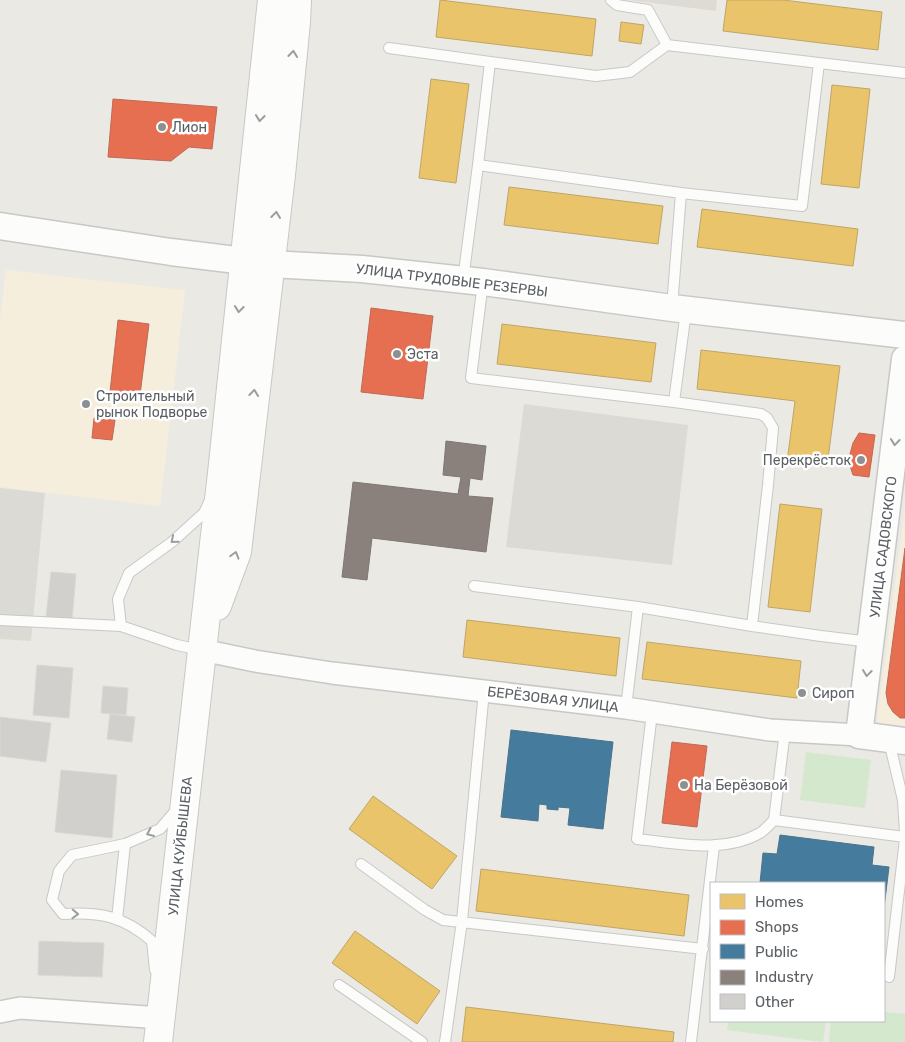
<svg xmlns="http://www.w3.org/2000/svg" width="905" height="1042" viewBox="0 0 905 1042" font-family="Rubik,sans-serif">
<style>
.commercial{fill:#f6eedc}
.industrial{fill:#dcdad5}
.education{fill:#dedbd4}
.green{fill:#d3e8cd}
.homes{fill:#e9c46a;stroke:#bea668}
.shops{fill:#e76f51;stroke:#bd6a57}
.public{fill:#457b9d;stroke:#4b738c}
.industry{fill:#8a817c;stroke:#7c7775}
.building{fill:#d1d0cd;stroke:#dad8d4}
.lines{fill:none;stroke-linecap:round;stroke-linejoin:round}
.service-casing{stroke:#c7c8c7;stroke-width:12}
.minor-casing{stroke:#c7c8c7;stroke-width:24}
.tertiary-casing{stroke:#c7c8c7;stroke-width:29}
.secondary-casing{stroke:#c8c8c8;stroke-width:30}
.service{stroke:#fcfcfb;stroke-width:10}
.minor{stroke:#fcfcfb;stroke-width:21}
.tertiary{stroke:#fcfcfb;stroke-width:26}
.secondary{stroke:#fcfcfb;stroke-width:28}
.oneway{stroke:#9b9ea0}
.poi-dot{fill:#8d8f91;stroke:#fff;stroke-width:2}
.labels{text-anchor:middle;stroke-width:5;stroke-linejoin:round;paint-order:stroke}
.poi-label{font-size:14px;fill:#5a5f64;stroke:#fff;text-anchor:start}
.street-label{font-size:14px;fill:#5a5f64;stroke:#fff}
</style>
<rect width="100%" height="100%" fill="#ebe9e4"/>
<path class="commercial" d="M6,270L185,290L160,506L0,487V320Z
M905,508V726L877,722Z"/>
<path class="industrial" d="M524,404L688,425L672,565L506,547Z
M0,488L45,493L31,641L0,639Z"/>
<path class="education" d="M629,0H717L716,11Z"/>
<path class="green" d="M806,752L871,760L865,808L800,800Z
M884,1012L905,1014V1042H829L831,1021H884Z
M728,1021H826L823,1042L727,1030Z"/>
<path class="homes" d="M440,0L596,19L592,56L436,37Z
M727,0H783L882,12L878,50L723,31Z
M621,22L644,25L641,44L619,41Z
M431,79L469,84L456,183L419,178Z
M832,85L870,89L859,188L821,184Z
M509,187L663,206L658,244L504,225Z
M702,209L858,229L853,266L697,247Z
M502,324L656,343L651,382L497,364Z
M701,350L840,366L827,467L787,462L795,401L697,389Z
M780,504L822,509L810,612L768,607Z
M467,620L620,638L616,676L463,657Z
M647,642L801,661L797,698L642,679Z
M373,796L457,856L432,889L349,829Z
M481,869L689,895L684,936L476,911Z
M355,931L440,991L417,1024L332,963Z
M466,1007L674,1032L673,1042H462Z"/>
<path class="shops" d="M113,99L217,107L212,149L189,147L171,161L108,157Z
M371,308L433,316L423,399L361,392Z
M118,320L149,324L140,395L110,392Z
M94,418L115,420L112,440L92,438Z
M859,433L875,435L869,477L853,475L850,466V454L853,443Z
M905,548V718H900L893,712L888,704L886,693Z
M672,742L707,746L697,827L662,823Z"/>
<path class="public" d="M511,730L613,742L603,829L568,825L570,808L558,807V810L547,809V805L539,804L538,821L501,817Z
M780,835L874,847L872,865L889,867L884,908V883H760L763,853L777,854Z"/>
<path class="industry" d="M446,441L486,446L482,480L470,478L468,496L493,498L486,552L372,538L367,580L342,577L353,482L458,494L461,477L443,475Z"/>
<path class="building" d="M51,572L76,574L72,620L46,617Z
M37,665L73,668L69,718L33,715Z
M103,686L128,688L126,715L101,713Z
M110,714L135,717L132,742L107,739Z
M0,717L51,723L46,762L0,756Z
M61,770L117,775L112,838L55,832Z
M39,941L104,943L102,977L38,975Z"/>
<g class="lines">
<defs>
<path id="service" d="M611,0L617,5L648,10L667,45L819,63
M389,48L490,62L478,165L681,193
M490,62L596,76L630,72L667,45
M463,280L478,165
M483,282L471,378L674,402
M672,307L681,193L802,206L819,63L905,73
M686,311L674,402L761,414L767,418L773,428L768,485L752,626L821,636L871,642
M474,586L638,607L752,626
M0,620L121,626L177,645L201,650
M121,626L118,599L129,573L172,542L204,513L209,502
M626,708L638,607
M652,713L637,839C677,843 723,854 760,833C765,830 770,824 774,820L905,837
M889,741L903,800L905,833
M774,820L785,731
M361,864L425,910L443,920L703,949
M117,919L125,844
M155,970L152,941C123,916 101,912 63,914L52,900L59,871L72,855L125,844L160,829L178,808
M889,977L905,839
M339,985L422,1042
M445,1042L462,921L484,691
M691,1042L714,846"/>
<path id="minor" d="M202,650L255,661L332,673L626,708L770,730L859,735
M0,1012L20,1008L161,1018"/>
<path id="tertiary" d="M0,226L171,252L270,264L362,269L483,282L672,308L905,335
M905,359L859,735L905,741"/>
<path id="secondary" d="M217,606L237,552L281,175L296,22L297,0
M158,1042L222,473L272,0"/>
</defs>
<use href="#service" class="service-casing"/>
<use href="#minor" class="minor-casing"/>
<use href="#tertiary" class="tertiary-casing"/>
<use href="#secondary" class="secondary-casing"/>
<use href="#service" class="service"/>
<use href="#minor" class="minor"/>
<use href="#tertiary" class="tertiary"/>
<use href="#secondary" class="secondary"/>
</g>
<defs><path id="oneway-chevron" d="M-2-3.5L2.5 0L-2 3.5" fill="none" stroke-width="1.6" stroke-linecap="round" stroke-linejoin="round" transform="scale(1.25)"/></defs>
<g class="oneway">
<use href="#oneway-chevron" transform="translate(293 54) rotate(-84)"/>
<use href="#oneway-chevron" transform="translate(260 118) rotate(96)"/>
<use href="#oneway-chevron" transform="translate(276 215) rotate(-83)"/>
<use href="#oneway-chevron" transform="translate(239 309) rotate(96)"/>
<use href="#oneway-chevron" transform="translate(254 393) rotate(-84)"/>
<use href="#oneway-chevron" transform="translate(895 442) rotate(96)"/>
<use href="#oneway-chevron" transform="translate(174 540) rotate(140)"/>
<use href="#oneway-chevron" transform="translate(235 555) rotate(-74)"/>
<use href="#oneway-chevron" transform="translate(867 673) rotate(97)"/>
<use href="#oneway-chevron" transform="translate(150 833) rotate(156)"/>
<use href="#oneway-chevron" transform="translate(75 914) rotate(2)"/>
</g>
<g class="poi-dot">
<circle cx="162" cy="127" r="5"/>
<circle cx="397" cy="354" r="5"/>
<circle cx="86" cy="404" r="5"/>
<circle cx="861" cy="460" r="5"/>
<circle cx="802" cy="693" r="5"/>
<circle cx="684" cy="785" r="5"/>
</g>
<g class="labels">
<g class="poi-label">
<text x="172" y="132">Лион</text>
<text x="407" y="359">Эста</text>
<text x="96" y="401">Строительный<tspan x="96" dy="16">рынок Подворье</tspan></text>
<text x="851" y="465" text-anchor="end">Перекрёсток</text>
<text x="812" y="698">Сироп</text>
<text x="694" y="790">На Берёзовой</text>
</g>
<g class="street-label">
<text transform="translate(452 280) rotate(7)" y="5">УЛИЦА ТРУДОВЫЕ РЕЗЕРВЫ</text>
<text transform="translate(883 547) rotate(-83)" y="5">УЛИЦА САДОВСКОГО</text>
<text transform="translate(553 699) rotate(7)" y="5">БЕРЁЗОВАЯ УЛИЦА</text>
<text transform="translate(180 846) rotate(-84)" y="5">УЛИЦА КУЙБЫШЕВА</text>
</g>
</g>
<rect x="710" y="882" width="175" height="140" fill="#ffffff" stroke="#bdbfc1"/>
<rect x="720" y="894" width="25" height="15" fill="#e9c46a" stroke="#bdbfc1"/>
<text x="755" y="907" font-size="15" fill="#5a5f64">Homes</text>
<rect x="720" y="920" width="25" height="15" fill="#e76f51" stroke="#bdbfc1"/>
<text x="755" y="932" font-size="15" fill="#5a5f64">Shops</text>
<rect x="720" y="944" width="25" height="15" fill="#457b9d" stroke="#bdbfc1"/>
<text x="755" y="957" font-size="15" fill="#5a5f64">Public</text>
<rect x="720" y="970" width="25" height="15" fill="#8a817c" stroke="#bdbfc1"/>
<text x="755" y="982" font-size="15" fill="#5a5f64">Industry</text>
<rect x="720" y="994" width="25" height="15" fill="#d1d0cd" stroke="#bdbfc1"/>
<text x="755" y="1007" font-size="15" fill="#5a5f64">Other</text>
</svg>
